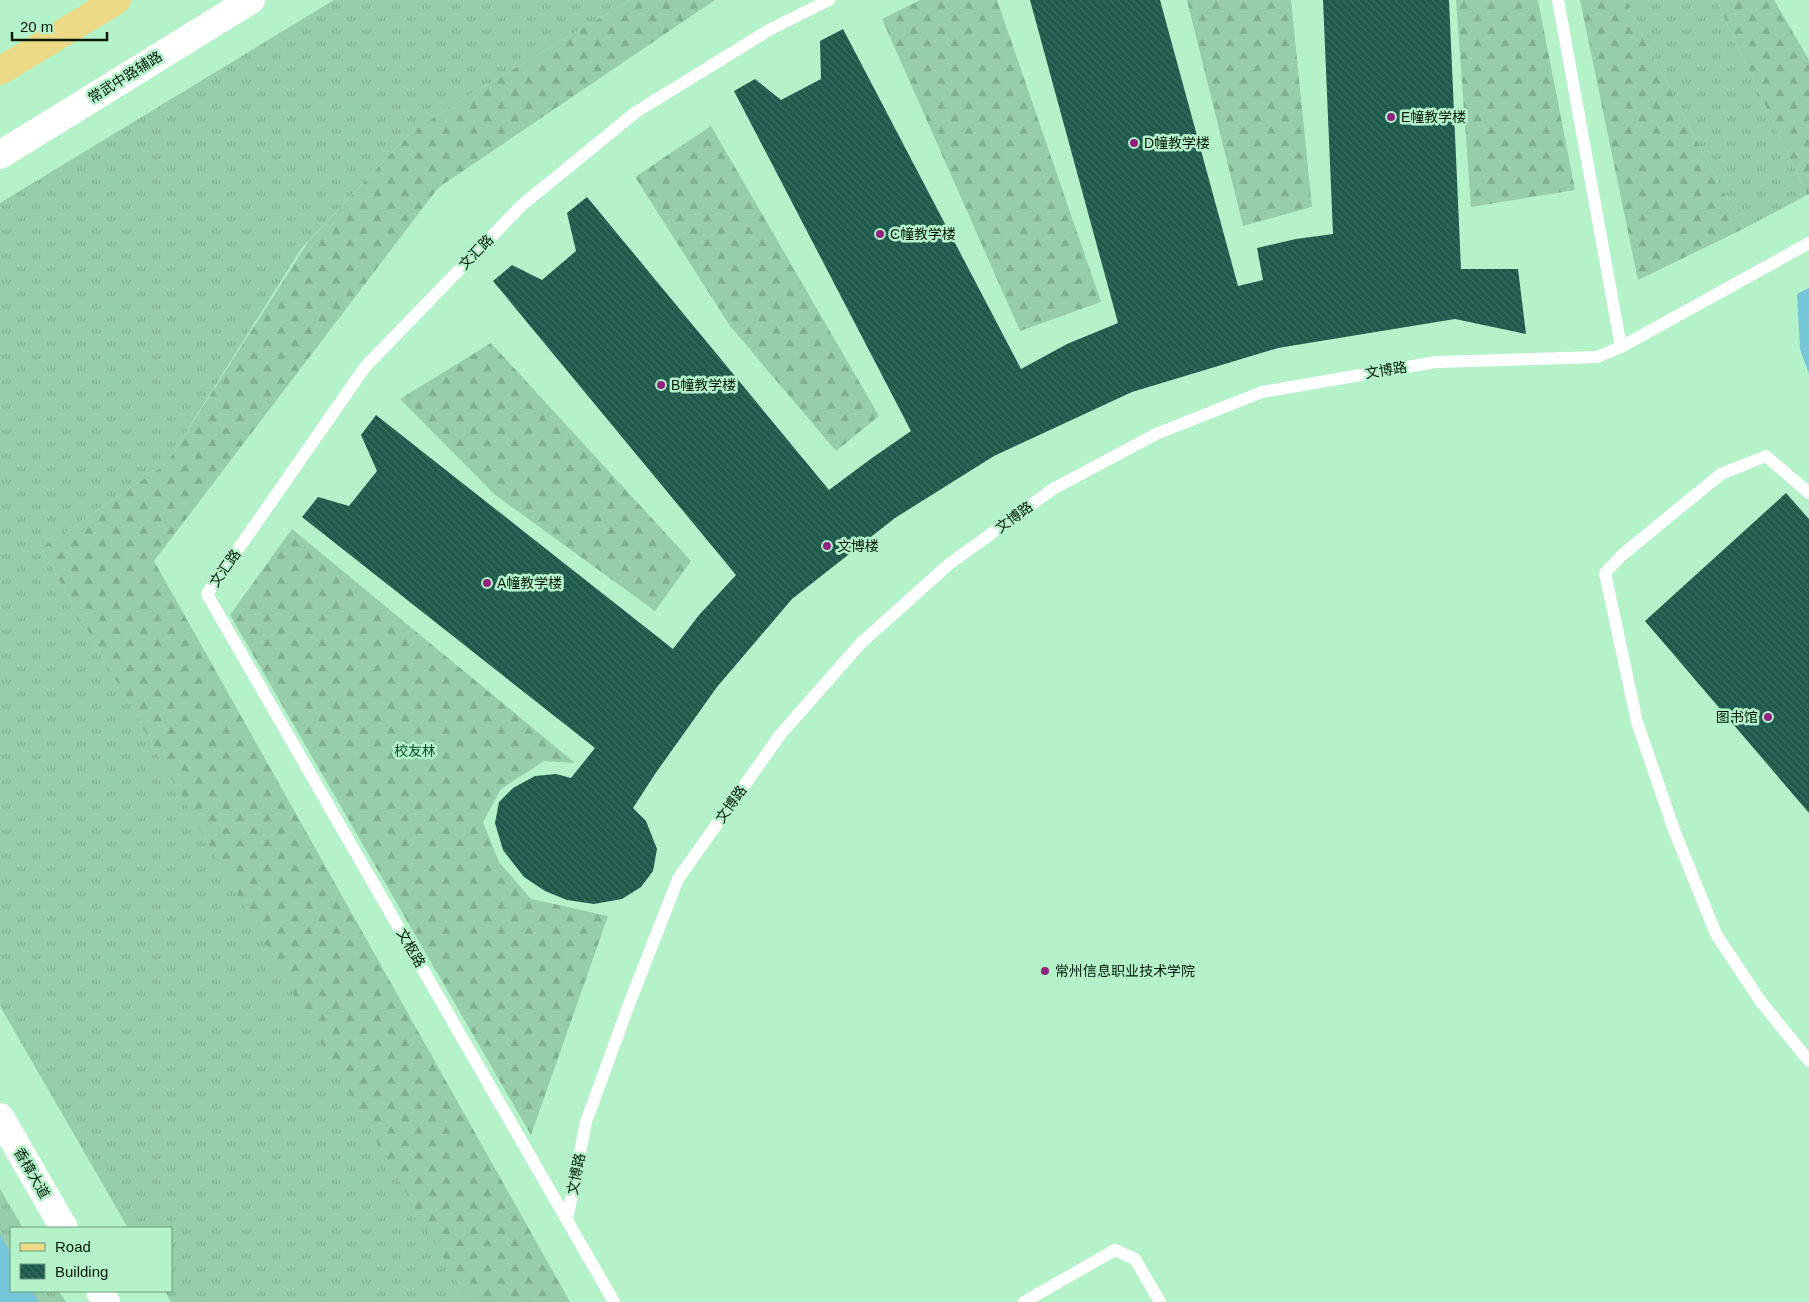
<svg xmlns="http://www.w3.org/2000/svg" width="1809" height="1302" viewBox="0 0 1809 1302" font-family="Helvetica,'Noto Sans SC',sans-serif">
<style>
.grass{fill:url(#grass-tufts)}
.forest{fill:url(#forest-firs)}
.water{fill:#76c6da}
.building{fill:url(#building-back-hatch)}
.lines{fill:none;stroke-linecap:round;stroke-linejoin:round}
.service{stroke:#fff;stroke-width:12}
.tertiary{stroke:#fff;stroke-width:28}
.primary{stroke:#edda87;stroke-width:28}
.poi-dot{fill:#932180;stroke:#b4f2c9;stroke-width:2}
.labels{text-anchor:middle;stroke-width:5;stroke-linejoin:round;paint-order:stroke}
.street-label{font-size:14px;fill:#02190c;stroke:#b4f2c9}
.poi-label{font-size:14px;fill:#02190c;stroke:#b4f2c9;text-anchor:start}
.park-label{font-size:14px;fill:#034f2c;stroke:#b4f2c9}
</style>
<defs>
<pattern id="grass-tufts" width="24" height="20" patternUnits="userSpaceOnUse" patternTransform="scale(1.25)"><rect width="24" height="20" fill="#97cdaa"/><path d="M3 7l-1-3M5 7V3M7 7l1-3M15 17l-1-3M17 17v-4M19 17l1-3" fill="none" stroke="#80af91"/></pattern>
<pattern id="forest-firs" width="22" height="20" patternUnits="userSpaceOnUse" patternTransform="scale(1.25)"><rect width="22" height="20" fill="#97cdaa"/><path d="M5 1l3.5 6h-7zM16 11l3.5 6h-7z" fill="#80af91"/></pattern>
<pattern id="building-back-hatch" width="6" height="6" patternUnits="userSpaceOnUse" patternTransform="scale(1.25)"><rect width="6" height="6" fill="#1c5a4c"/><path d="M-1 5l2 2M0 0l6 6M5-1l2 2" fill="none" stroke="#3a6d61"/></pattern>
</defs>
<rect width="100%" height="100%" fill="#b4f2c9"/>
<path class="grass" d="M334,0H630L471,94L410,133L301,249L166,464L41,548L469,1302H171L165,1291H171V1228H128L0,1006V203Z
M1628,0H1716L1807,195L1743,229L1630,12Z
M0,1189L23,1228H11V1291H59L66,1302H0Z"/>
<path class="forest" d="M630,0H715L438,188L154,561L570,1302H468L41,548L166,464L308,242L410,133L471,94Z
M920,0H997L1101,302L1020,331L882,19Z
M1187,0H1291L1312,207L1243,226Z
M1456,0H1538L1575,190L1471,207Z
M1580,0H1628L1630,12L1743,229L1638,280Z
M1716,0H1774L1809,60V194L1807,195Z
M711,126L879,416L836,451L730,326L635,177Z
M491,343L691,561L655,611L494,494L400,399Z
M292,529L575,763L544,761L501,789L483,822L499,862L531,899L608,916L531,1135L230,615Z"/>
<path class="water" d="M1809,288V374L1800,349L1797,294Z
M0,1234L11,1254V1291H32L39,1302H0Z"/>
<path class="building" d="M1030,0H1160L1238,286L1263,280L1257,248L1296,239L1333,234L1323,0H1449L1461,269H1518L1526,334L1455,319L1278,348L1132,392L994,456L895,518L792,599L717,687L655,774L633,808L646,821L657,849L653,871L641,887L622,899L594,904L567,900L545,891L524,877L503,850L495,823L499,802L513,788L535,776L556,774L571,778L595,748L302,517L318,497L349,506L377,471L361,435L376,415L673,649L699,615L736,575L493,281L512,265L542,280L576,251L567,213L587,197L829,490L872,458L911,431L734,91L755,79L781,100L821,79L820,41L843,29L1021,369L1067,344L1118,323Z
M1786,493L1809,519V813L1645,621Z"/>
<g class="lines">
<path class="service" d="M1558,0L1621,347
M1809,493L1766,456L1721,474L1622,555L1605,573L1637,722L1674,830L1716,934L1761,1002L1809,1061
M567,1220L586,1122L628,1007L678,879L780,735L860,644L948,565L1053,489L1156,434L1262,392L1436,362L1597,357L1621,347L1809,243
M614,1302L207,594L365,367L522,205L636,112L769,30L829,0
M1024,1302L1115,1250L1135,1259L1160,1302"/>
<path class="tertiary" d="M0,155L251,0
M0,1117L64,1228
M100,1291L106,1302"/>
<path class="primary" d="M0,71L117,0"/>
</g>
<g class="poi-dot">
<circle cx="1391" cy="117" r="5"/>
<circle cx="1134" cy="143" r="5"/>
<circle cx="880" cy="234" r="5"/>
<circle cx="661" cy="385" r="5"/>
<circle cx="827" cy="546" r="5"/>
<circle cx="487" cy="583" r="5"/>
<circle cx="1768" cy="717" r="5"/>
<circle cx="1045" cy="971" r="5"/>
</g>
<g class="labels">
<g class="street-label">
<text transform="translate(125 77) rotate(-32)" y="5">常武中路辅路</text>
<text transform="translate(476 252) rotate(-46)" y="5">文汇路</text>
<text transform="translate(1386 370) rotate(-9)" y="5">文博路</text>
<text transform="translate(1014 517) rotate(-36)" y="5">文博路</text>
<text transform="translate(225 568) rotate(-55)" y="5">文汇路</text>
<text transform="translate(731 804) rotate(-55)" y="5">文博路</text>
<text transform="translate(411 948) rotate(60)" y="5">文枢路</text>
<text transform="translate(32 1173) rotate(60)" y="5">香樟大道</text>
<text transform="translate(576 1174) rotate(-79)" y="5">文博路</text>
</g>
<g class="poi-label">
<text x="1401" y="122">E幢教学楼</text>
<text x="1144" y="148">D幢教学楼</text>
<text x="890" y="239">C幢教学楼</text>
<text x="671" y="390">B幢教学楼</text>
<text x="837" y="551">文博楼</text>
<text x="497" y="588">A幢教学楼</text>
<text x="1758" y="722" text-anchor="end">图书馆</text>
<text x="1055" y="976">常州信息职业技术学院</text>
</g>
<g class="park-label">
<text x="415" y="756">校友林</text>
</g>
</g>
<rect x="10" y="1227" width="162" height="65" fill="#b4f2c9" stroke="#6d9b7d"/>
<rect x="20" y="1243" width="25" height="8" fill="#edda87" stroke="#6d9b7d"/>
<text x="55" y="1252" font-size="15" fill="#02190c">Road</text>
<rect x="20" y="1264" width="25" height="15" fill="url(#building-back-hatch)" stroke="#6d9b7d"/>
<text x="55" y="1277" font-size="15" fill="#02190c">Building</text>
<path d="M12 32v8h95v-8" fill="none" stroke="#02190c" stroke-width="2.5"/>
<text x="20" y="32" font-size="15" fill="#02190c" stroke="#b4f2c9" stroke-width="4" paint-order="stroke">20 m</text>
</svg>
